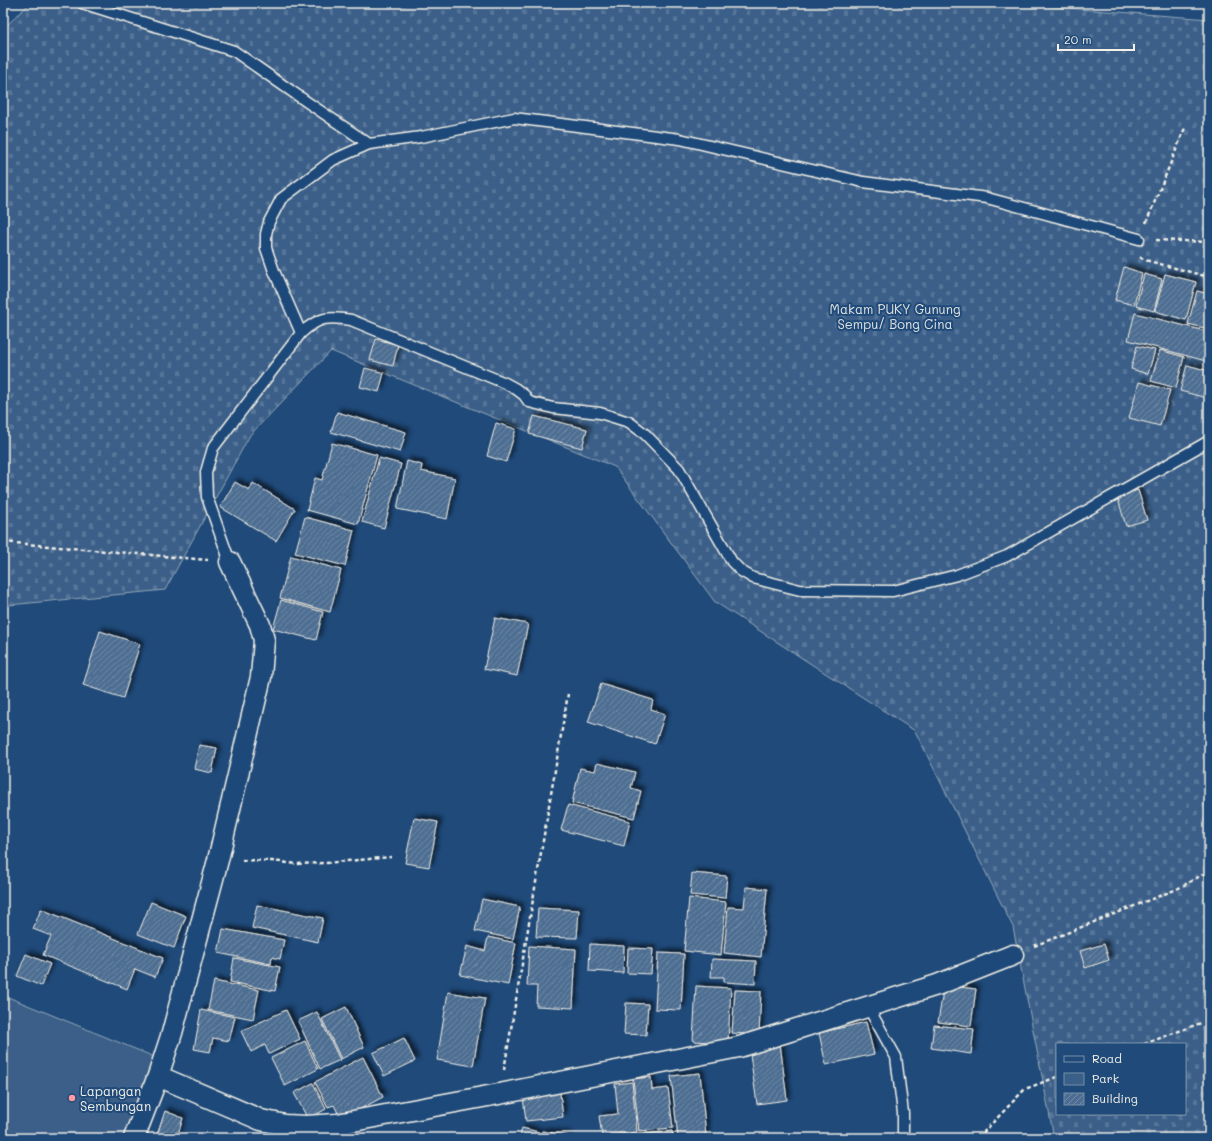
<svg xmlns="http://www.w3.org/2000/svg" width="1212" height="1141" viewBox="0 0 1212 1141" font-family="Mali,sans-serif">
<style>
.green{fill:#3a5f88;stroke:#97a8b8}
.cemetery{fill:url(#cemetery-stones);stroke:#97a8b8;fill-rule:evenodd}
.building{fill:url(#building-hatch);stroke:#f4f1e8;filter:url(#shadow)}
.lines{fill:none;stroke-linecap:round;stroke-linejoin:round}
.service-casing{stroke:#f4f1e8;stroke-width:13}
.minor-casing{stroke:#f4f1e8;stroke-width:23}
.path{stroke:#f4f1e8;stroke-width:2.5;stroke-dasharray:4 3;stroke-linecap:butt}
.service{stroke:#1f4a7a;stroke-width:10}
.minor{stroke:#1f4a7a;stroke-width:20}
.poi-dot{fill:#ff9aa2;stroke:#1f4a7a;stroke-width:1.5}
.labels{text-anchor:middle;stroke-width:4;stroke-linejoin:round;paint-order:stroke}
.park-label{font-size:13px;fill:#e1e2de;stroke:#1f4a7a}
.poi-label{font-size:13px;fill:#f4f1e8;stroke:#1f4a7a;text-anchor:start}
</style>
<defs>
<pattern id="cemetery-stones" width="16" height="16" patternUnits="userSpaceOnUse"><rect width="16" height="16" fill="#3a5f88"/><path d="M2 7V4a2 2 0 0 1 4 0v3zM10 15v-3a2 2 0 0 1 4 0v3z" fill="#577699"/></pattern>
<pattern id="building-hatch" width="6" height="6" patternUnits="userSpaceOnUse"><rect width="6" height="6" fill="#4d6e92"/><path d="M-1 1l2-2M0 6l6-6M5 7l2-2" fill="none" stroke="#708aa6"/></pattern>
<filter id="shadow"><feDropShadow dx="3.5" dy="-3.5" stdDeviation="2" flood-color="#0009"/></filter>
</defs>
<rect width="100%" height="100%" fill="#1f4a7a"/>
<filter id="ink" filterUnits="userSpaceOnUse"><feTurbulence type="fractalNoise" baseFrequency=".025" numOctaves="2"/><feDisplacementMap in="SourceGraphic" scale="8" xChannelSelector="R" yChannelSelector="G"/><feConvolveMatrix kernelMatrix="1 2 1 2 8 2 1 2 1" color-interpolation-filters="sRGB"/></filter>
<g filter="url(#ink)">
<path class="green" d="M3,995L157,1058L125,1138H3Z"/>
<path class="cemetery" d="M30,3H1002L1209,19V1138H1054L1013,927L915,731L715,602L615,467L331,351L250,435L165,590L9,605L3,604V29ZM1057,1044H1185V1114H1057Z"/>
<path class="building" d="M1124,267L1142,273L1134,305L1115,300Z
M1144,274L1162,279L1154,311L1136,306Z
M1165,274L1196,282L1186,320L1155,311Z
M1197,291L1209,294V329L1188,324Z
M1135,313L1209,332V348L1206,361L1128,340Z
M376,339L398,345L393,366L370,360Z
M1137,346L1155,350L1148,374L1131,369Z
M1160,350L1184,357L1176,388L1151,381Z
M1187,365L1209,371L1203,397L1180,391Z
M365,368L384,373L379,392L360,387Z
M1139,382L1170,390L1160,426L1129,418Z
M337,412L406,432L400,452L331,432Z
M534,416L587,429L582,448L529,434Z
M496,423L516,429L506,462L487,456Z
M332,443L377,455L358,524L307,510L315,478L322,480Z
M379,458L401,464L384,528L362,522Z
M407,461L422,465L421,471L455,478L447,519L397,509Z
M235,482L249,490L253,483L295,509L276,541L220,507Z
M1138,490L1147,520L1126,526L1117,496Z
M1205,495H1209V521Z
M305,517L354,530L345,566L295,553Z
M291,556L341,570L330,612L280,598Z
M281,600L323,612L316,640L273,629Z
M495,618L528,624L517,676L484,669Z
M100,631L140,644L123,698L83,685Z
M601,684L653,700L651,709L665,714L655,744L588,722Z
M199,745L217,748L212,773L194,769Z
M597,763L635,772L631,788L641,791L634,818L572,803L580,768L595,771Z
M568,805L630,821L624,846L561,830Z
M414,818L438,822L429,867L405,863Z
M692,873L727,876L725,898L690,895Z
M746,887L767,889L761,957L724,953L728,907L744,908Z
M689,898L726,902L721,955L684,951Z
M482,899L520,907L513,939L475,931Z
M151,902L186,916L174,948L138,934Z
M257,905L323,918L318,942L252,928Z
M538,908L579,910L577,938L536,937Z
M41,909L163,958L155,977L135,969L127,989L43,955L51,936L33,929Z
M223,929L284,940L280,959L272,957L271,964L218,953Z
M488,937L516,943L508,985L460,975L467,946L485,951Z
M590,944L624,946L623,973L589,971Z
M1104,944L1109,960L1085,968L1080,951Z
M529,946L576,949L573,1008L536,1006L537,986H527Z
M628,948L653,949L651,974L627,973Z
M658,953L684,954L681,1010L655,1009Z
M26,954L50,964L41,986L17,976Z
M234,958L280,967L275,991L230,982Z
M712,959L756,961L755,984L724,982V977H711Z
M214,981L259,990L253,1019L208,1010Z
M944,985L976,989L971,1026L938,1022Z
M696,986L731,988L728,1043L693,1041Z
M735,990L761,991L759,1035L732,1033Z
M448,992L485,998L473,1066L437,1060Z
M626,1003L648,1004L646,1035L624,1034Z
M346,1007L364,1047L341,1059L322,1019Z
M201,1010L235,1017L229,1041L213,1038L210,1052L194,1049Z
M286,1010L300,1039L269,1054L265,1045L251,1052L241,1031Z
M317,1012L340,1060L320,1069L298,1021Z
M866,1022L874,1054L826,1065L819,1033Z
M934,1025L974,1029L971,1054L931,1048Z
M404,1038L415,1061L384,1076L373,1053Z
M305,1041L318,1069L285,1086L271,1058Z
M780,1043L787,1100L757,1104L749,1047Z
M363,1057L383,1097L341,1119L334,1105L328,1107L315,1082Z
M700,1073L706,1136L678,1138L671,1076Z
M651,1077L652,1090L668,1088L673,1128L639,1131L633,1079Z
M632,1082L637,1132L602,1136L599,1116L618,1114L615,1084Z
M313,1083L326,1109L308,1119L294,1093Z
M560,1093L563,1117L526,1121L523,1097Z
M165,1111L183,1118L177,1138H165L157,1135Z
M522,1128L539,1132L538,1138H520Z
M542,1131L569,1136V1138H540Z
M672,1131L673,1138H638V1135Z
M636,1135V1138H608Z"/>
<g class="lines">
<defs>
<path id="service" d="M82,3L234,51L307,102L369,144
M301,333L274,271L266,248V234L269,222L281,199L333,160L369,144L421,137L514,118L680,139L863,182L987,198L1139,239
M230,562L207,497L206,472L213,448L301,333C319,317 328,316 351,320L505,383L516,389L524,395L529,402L553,408L600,413L629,422L645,434L679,469L732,562L741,571L753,578L800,590L893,591L957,575L1007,556L1209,441
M868,1007L896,1057L903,1113V1138
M331,1138L337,1124"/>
<path id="minor" d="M158,1076L261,1120L285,1125L306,1126L337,1124L499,1094L739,1047L937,985L1013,955
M134,1138L158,1076L172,1033L218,860L261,677L264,640L260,625L230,562"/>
</defs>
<use href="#service" class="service-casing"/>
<use href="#minor" class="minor-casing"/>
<path class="path" d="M1146,223L1185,128
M1156,240L1209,242
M1140,257L1145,260L1209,277
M3,542L208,560
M242,860L272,861L296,864L326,863L391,857
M1034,946L1177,889L1209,871
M1144,1044L1209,1020
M504,1070L568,694
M978,1138L1025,1089L1057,1077"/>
<use href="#service" class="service"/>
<use href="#minor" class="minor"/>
</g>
</g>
<circle class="poi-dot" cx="72" cy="1098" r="4"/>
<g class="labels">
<g class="park-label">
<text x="895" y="314">Makam PUKY Gunung<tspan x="895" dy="15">Sempu/ Bong Cina</tspan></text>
</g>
<g class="poi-label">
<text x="80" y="1096">Lapangan<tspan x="80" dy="15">Sembungan</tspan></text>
</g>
</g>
<rect width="1212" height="1141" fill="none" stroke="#1f4a7a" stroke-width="16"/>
<rect x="8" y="8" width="1196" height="1125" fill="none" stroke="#f4f1e8" stroke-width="1.5" filter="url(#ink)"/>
<rect x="1056" y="1043" width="130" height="72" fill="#1f4a7a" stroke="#748da6"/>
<rect x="1064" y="1056" width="20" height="6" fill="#1f4a7a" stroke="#748da6"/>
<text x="1092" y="1063" font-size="12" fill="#f4f1e8">Road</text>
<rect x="1064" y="1073" width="20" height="12" fill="#3a5f88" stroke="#748da6"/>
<text x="1092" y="1083" font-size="12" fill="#f4f1e8">Park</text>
<rect x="1064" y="1093" width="20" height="12" fill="url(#building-hatch)" stroke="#748da6"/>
<text x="1092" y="1103" font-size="12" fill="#f4f1e8">Building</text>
<path d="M1058 44v6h76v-6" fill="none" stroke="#f4f1e8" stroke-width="2"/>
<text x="1064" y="44" font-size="12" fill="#f4f1e8" stroke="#1f4a7a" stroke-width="3" paint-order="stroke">20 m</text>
</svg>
